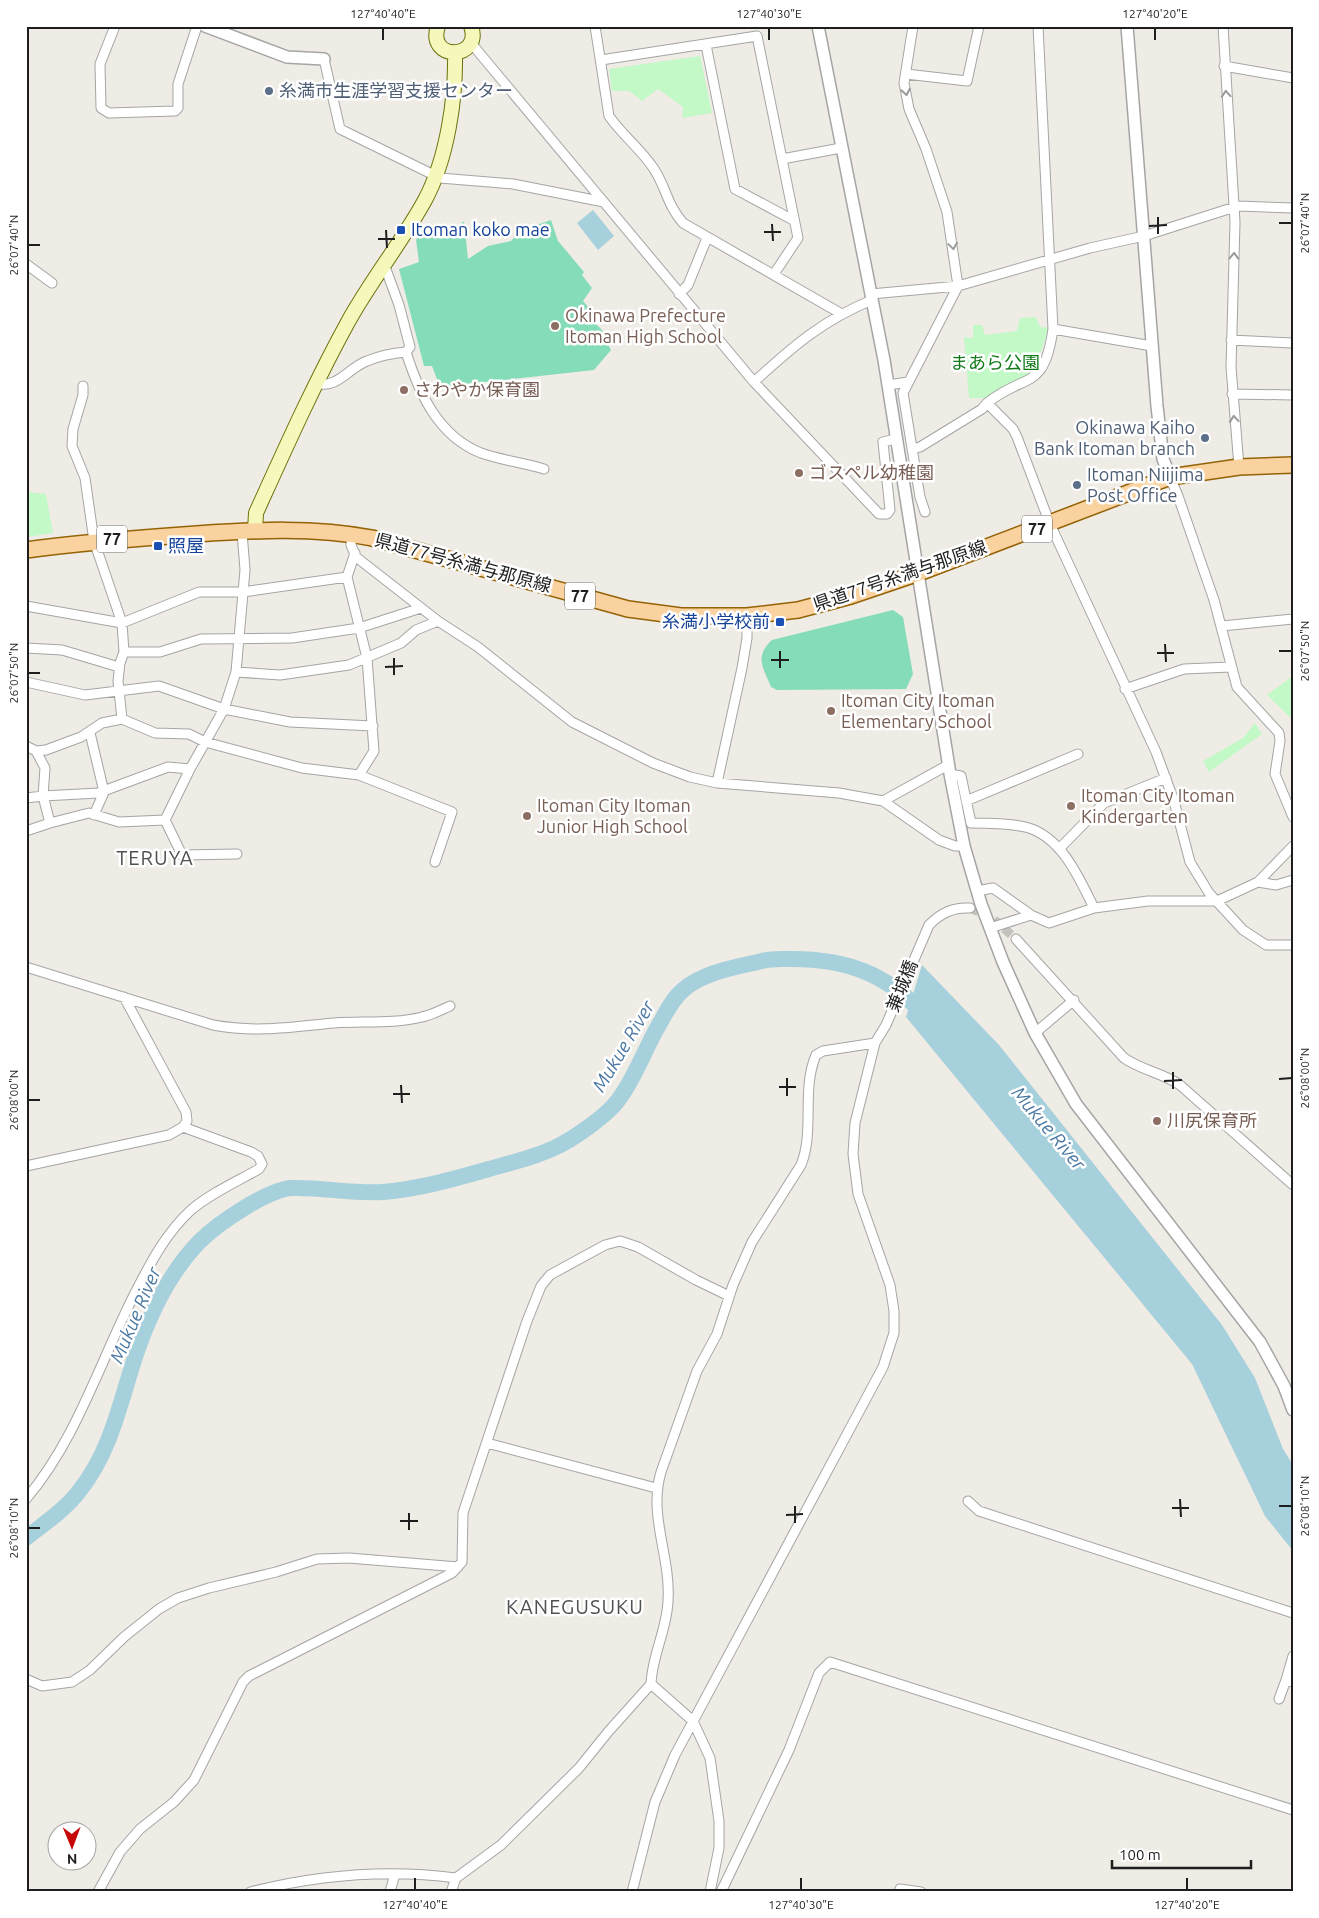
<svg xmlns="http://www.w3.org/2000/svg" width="1319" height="1918" viewBox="0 0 1319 1918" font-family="Ubuntu,'Noto Sans JP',sans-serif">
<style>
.park{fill:#c3f8c7}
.pitch{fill:#85dcb9}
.water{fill:#a6d0db}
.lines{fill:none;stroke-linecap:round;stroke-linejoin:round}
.river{stroke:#a6d0db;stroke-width:16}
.minor-tunnel{stroke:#c5c2bd;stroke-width:9;stroke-dasharray:9 4.5;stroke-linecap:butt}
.minor-casing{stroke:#a5a5a5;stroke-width:11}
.tertiary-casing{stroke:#a5a5a5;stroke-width:14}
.secondary-casing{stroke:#687208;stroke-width:16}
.primary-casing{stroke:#946305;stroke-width:18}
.minor{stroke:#fff;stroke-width:9}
.tertiary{stroke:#fff;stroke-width:11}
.secondary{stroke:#f5f8ba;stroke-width:14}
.primary{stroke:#f9d29f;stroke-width:15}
.oneway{stroke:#9a9a9a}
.ticks{fill:none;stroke:#1e1e1e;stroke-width:2}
.service-dot{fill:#5c6f8a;stroke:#fff;stroke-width:2}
.transit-dot{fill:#1a4fb4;stroke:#fff;stroke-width:2}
.education-dot{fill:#8d6e63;stroke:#fff;stroke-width:2}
.labels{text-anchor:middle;stroke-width:5;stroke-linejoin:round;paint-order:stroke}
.shield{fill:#fff;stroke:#626262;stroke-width:1}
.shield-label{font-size:16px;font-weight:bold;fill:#1e1e1e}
.service-label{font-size:18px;fill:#4e5e75;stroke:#fff;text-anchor:start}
.transit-label{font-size:18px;fill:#164399;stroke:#fff;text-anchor:start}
.education-label{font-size:18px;fill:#785e54;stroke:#fff;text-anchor:start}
.park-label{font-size:18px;fill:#0f7a17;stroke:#fff}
.street-label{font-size:18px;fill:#1e1e1e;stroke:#fff}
.water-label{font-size:19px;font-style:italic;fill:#4a78a3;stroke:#fff}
.quarter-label{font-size:20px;letter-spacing:1px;fill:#515151;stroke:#fff}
.neatline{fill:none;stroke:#1e1e1e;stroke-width:2}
.ticks-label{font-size:12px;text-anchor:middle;fill:#1e1e1e}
</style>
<rect width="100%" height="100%" fill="#efebe5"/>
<path class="park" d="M700,56L712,113L682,118L683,107L658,89L642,101L629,91H612L609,69Z
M1036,317L1040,327L1049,328L1036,366L1025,380L986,398H969L964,337L973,338V325H982L985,335L1017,331L1020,318Z
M26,492L46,494L53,533L26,537Z
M1293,676V720L1267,695Z
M1255,723L1262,734L1209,772L1203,761L1243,738Z"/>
<path class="pitch" d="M551,220L558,241L584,272L582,275L592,288L583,301L598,318L594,322L603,331L602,334L611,350L594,370L440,387L432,366H424L399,269L419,262L416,240L422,228C440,246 449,235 464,221L468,259L488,246L511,241L520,231Z
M893,610L903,617L913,674L906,689L777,690L771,687C763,667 754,657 772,640Z"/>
<path class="water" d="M593,210L614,236L598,250L577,223Z
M922,965L999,1045L1222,1325L1255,1378L1283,1449L1293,1465V1551L1265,1516L1192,1364L906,1017Z"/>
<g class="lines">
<path class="river" d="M26,1538C45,1523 66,1509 80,1490C112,1450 121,1398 137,1351C151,1311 170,1272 199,1242C217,1224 268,1189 292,1188C322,1187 352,1194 383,1192C419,1189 454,1179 489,1169C510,1163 532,1158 552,1149C571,1141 608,1115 619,1099C634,1079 644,1052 656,1030C664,1017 671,1000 683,990C703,972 737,967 762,961C771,958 782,959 792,959C847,959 888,974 925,1016"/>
<path class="minor-tunnel" d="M970,908L991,917L1016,939"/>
<defs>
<path id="minor" d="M115,26L100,64L101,108L109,113L175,111L178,108V84L197,26
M595,26L609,116C622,135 641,149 654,169C666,187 667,205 683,223L840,313
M913,26L904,83L909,109L926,149L947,212L958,286L903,393L920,497L925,512
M1223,26L1235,222L1231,367L1239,467
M471,43L754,382L879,514H887L890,510L883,442L896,439
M706,45L735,189L793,220
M324,59L340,129L440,178L513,184L604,202
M601,60L757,36L798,238L774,274
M1224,66L1293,78
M906,74L967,81L979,26
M782,159L841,148
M26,264L52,283
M679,294L688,285L707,238
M871,294L958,286L1090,248L1144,236L1238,206L1293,208
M1053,329L1152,346
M1231,340L1293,343
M406,352C419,393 438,436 481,453C501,460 524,463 544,469
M754,382C792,347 823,320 872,300
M315,383C337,390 348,368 367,361C379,356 394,353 406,352L410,347L399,305L384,264
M888,385L908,382
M1232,394L1293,395
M987,403C1026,372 1044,392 1053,329L1038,26
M912,449L920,447L982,409L987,403L1013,429L1017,437L1050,524L1156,752L1174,801L1190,862L1209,893L1243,930L1266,945H1293
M1170,477L1178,496L1214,600L1237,687L1279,733L1280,741L1275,774L1293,817
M352,534L351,545L356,557L438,621L478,647L572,722L653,763L690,777L717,783L839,793L883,801L939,840L955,846H964
M347,577L367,658L374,751L359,775
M26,606L122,623L199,592H243L347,577L355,553
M1222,626L1293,619
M26,648L62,650L119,667
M124,652H160L201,639L292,638L359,628L421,608
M236,672L280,675L349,665L401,643L416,630L438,621
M26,682L85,695L159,686L224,709L290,722L373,726
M1125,689L1184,669L1231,667
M122,719L155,733L189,734L205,742L302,768L359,775L452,812L435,862
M90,733L104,792L94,815
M26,746L36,751L46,750L81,737L102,723L122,719L118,681L120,663L124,652L122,623L94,541L85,478L72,446L73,429L83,395V386
M950,774L961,776L971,823C989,823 1011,823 1029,828C1063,839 1080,880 1094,908
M717,783L742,668L747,638V616
M26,798L43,796L45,768L36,751
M883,801L948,765
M966,801L1078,754
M165,820L182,855L237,854
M50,823L89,813L119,822L165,820L190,769
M26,831L50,823L43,796L98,793L168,767L190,769L224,709L236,672L245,570L242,532
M1059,849L1104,803L1166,778
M1258,882L1276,885L1293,880
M977,891L993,888L1031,915L1049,923L1094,908L1148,901H1217L1258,882L1293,846
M990,928L1031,915
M1016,939L1124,1058C1141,1070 1163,1073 1180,1085L1293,1185
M26,967L213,1025C257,1033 291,1027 334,1023C363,1021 394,1024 422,1017C432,1015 441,1010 450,1006
M1035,1033L1074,1000
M26,1166L169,1135L183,1127L187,1121L186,1112L124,997
M487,1443L656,1488
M26,1499C77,1439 100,1361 136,1291C151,1262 166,1233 191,1210C211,1193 236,1182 259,1169L262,1164L258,1156L251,1152L183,1127
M968,1501L979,1511L1293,1613
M1293,1656L1286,1680L1293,1682
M26,1679L42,1686L72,1682L90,1670L124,1637L159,1609L178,1598L209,1588L276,1572L317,1559L349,1558L458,1567
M651,1684L693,1721L710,1758L719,1821V1848L710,1892
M1279,1699L1286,1680
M98,1892L120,1852L140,1829L174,1802L194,1780L243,1682L249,1676L452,1573L462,1562L463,1513L527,1321L541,1286L550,1275L605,1245L620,1241L638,1247L696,1280L729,1296
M250,1892C318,1875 388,1869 456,1878
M390,1892L395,1874
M451,1892L456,1878L501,1845L579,1768L608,1732L651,1684C652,1655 667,1630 668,1601C671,1557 648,1516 661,1472L697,1371L717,1334L733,1285L752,1242L801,1165C815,1130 801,1090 816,1055L823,1051L875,1043
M632,1892L655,1802L675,1755L883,1367L894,1333V1311L890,1285L858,1194L853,1154L855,1123L875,1043L886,1025L929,925C941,913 953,907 970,908
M721,1892L789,1750L819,1673L830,1662L1293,1810
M899,1892L900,1889L921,1892"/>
<path id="tertiary" d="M205,26L287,57L324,59
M818,26L884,360L950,774L964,846L981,904L1003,962L1035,1033L1076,1104L1260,1342L1284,1386L1293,1410
M1127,26L1157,406L1163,459L1170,477"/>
<path id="secondary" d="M438,26C426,62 483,60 471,26
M255,531L256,513C285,449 314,384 348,322C371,280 402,242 425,200C447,159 456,99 455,53"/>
<path id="primary" d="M26,550C83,542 140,538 197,534C256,530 314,527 372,538L628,609L681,616H747L798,610L851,596L916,574L1170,477L1239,467L1293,465"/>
</defs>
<use href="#minor" class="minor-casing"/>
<use href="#tertiary" class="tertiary-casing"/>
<use href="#secondary" class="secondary-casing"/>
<use href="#primary" class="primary-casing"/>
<use href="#minor" class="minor"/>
<use href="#tertiary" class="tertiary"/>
<use href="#secondary" class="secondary"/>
<use href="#primary" class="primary"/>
</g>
<defs><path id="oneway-chevron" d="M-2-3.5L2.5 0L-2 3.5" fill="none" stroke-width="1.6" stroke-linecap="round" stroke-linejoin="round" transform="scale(1.25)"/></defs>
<g class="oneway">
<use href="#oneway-chevron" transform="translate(906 92) rotate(80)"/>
<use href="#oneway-chevron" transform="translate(1226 94) rotate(-94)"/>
<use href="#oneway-chevron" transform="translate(953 246) rotate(82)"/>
<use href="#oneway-chevron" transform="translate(1234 256) rotate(-88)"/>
<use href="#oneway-chevron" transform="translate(1234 419) rotate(-95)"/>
</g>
<path class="ticks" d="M383,28V40M769,28V40M1155,28V40M1158,217V234M1279,223H1292M772,224L773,241M1149,226L1167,225M386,230L387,248M764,232H781M378,239H395M28,245H40M1165,644L1166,662M780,651V668M1279,651H1292M1157,653H1174M394,658V675M771,660H789M385,667L403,666M28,673H40M1173,1072V1089M787,1078V1096M1279,1079L1292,1078M1164,1081L1182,1080M401,1085L402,1103M779,1087H796M393,1094H410M28,1100H40M1180,1499L1181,1517M795,1506V1523M1279,1506H1292M1172,1508H1189M409,1513V1530M786,1515L803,1514M400,1521H418M28,1528H40M415,1878V1890M801,1878V1890M1187,1878V1890"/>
<g class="service-dot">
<circle cx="269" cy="91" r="5"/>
<circle cx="1205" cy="438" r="5"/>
<circle cx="1077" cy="485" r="5"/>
</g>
<g class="transit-dot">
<rect x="396" y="225" width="10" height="10" rx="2.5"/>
<rect x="153" y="541" width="10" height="10" rx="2.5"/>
<rect x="775" y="617" width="10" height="10" rx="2.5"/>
</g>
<g class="education-dot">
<circle cx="555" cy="326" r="5"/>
<circle cx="404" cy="390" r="5"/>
<circle cx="799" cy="473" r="5"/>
<circle cx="831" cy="711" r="5"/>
<circle cx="1071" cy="806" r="5"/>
<circle cx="527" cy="816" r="5"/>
<circle cx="1157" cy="1121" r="5"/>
</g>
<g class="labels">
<g class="shield">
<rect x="1022" y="515.5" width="30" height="27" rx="4"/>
<rect x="97" y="525.5" width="30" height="27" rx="4"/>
<rect x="565" y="582.5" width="30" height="27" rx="4"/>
</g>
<g class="shield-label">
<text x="1037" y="535">77</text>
<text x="112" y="545">77</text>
<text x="580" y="602">77</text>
</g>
<g class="service-label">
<text x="279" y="97">糸満市生涯学習支援センター</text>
<text x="1195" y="434" text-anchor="end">Okinawa Kaiho<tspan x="1195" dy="21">Bank Itoman branch</tspan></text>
<text x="1087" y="481">Itoman Niijima<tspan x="1087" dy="21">Post Office</tspan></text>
</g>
<g class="transit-label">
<text x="411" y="236">Itoman koko mae</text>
<text x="168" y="552">照屋</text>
<text x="770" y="628" text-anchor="end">糸満小学校前</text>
</g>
<g class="education-label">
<text x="565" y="322">Okinawa Prefecture<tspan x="565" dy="21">Itoman High School</tspan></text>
<text x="414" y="396">さわやか保育園</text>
<text x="809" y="479">ゴスペル幼稚園</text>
<text x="841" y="707">Itoman City Itoman<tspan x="841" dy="21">Elementary School</tspan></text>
<text x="1081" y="802">Itoman City Itoman<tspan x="1081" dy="21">Kindergarten</tspan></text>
<text x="537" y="812">Itoman City Itoman<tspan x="537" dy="21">Junior High School</tspan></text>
<text x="1167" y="1127">川尻保育所</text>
</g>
<g class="park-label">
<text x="995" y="369">まあら公園</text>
</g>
<g class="street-label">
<text transform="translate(463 563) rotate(15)" y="6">県道77号糸満与那原線</text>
<text transform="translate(900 576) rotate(-19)" y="6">県道77号糸満与那原線</text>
<text transform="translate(902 986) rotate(-68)" y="6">兼城橋</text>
</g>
<g class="water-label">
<text transform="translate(623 1046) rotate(-59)" y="7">Mukue River</text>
<text transform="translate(1049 1128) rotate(50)" y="7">Mukue River</text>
<text transform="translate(135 1315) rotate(-67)" y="7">Mukue River</text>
</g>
<g class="quarter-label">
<text x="155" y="865">TERUYA</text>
<text x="575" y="1614">KANEGUSUKU</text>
</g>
</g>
<rect width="1319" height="1918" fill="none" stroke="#ffffff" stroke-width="55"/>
<g transform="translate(72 1846) rotate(179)"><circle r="24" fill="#ffffff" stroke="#a5a5a5"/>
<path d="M0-4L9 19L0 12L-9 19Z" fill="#c60607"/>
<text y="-8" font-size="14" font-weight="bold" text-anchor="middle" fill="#1e1e1e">N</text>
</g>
<path d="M1112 1860v8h139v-8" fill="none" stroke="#1e1e1e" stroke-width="2.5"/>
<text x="1119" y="1860" font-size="15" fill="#1e1e1e" stroke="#ffffff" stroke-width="4" paint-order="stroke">100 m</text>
<rect x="28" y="28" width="1264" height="1862" class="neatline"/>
<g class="ticks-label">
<text x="383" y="18">127°40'40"E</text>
<text x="769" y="18">127°40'30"E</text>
<text x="1155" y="18">127°40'20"E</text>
<text transform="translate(1305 223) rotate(-90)" y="4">26°07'40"N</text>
<text transform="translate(14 245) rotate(-90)" y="4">26°07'40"N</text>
<text transform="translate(1305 651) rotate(-90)" y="4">26°07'50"N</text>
<text transform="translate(14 673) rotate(-90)" y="4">26°07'50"N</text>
<text transform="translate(1305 1078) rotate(-90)" y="4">26°08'00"N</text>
<text transform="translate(14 1100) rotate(-90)" y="4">26°08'00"N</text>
<text transform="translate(1305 1506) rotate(-90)" y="4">26°08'10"N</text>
<text transform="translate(14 1528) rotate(-90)" y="4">26°08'10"N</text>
<text x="415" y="1909">127°40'40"E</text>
<text x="801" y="1909">127°40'30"E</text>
<text x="1187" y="1909">127°40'20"E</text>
</g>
</svg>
